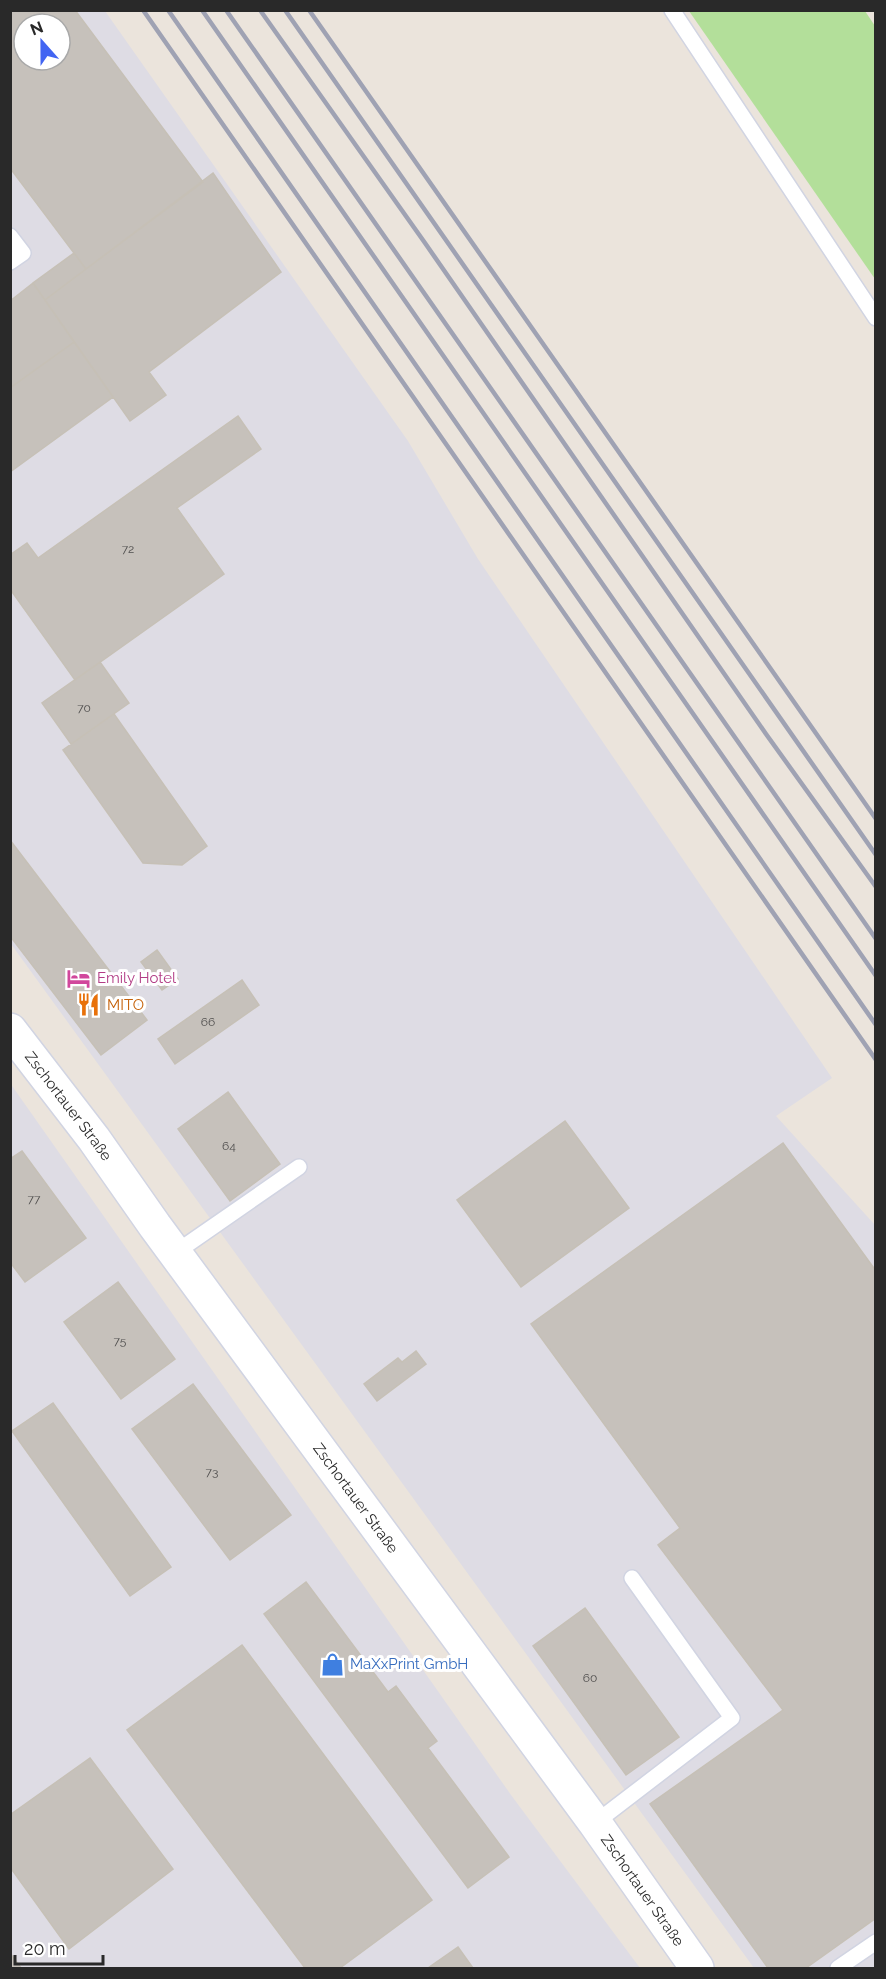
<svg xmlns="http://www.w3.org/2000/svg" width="886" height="1979" viewBox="0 0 886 1979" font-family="Raleway,sans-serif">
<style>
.industrial{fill:#dedce4;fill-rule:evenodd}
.green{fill:#b3df9a}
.building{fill:#c6c1bb;stroke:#c6c0b6;stroke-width:1.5;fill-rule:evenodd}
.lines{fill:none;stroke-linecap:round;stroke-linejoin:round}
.service-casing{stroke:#d1d4e2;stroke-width:18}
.tertiary-casing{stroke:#d1d4e2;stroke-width:36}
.service{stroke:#fff;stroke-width:15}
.tertiary{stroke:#fff;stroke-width:33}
.rail{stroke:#9fa2b3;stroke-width:4.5}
.labels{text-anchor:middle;stroke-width:6;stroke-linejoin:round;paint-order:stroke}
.number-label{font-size:12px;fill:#504f4e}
.hotel-label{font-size:15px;fill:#b23c85;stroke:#fff;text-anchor:start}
.food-label{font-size:15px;fill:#c56008;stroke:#fff;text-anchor:start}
.street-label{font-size:15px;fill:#292929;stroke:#fff}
.shop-label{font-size:15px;fill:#366cbe;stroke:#fff;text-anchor:start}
</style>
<rect width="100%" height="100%" fill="#ebe4dc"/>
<path class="industrial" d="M10,11H105L408,441L478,559L832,1078L776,1116L875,1225V1968H754L11,944ZM24,24H60V60H24Z
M10,1083L511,1795L640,1968H11Z"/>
<path class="green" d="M689,11H865L875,26V279Z"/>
<path class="building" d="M10,10H75L203,182L86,269L10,168ZM24,24H60V60H24Z
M213,173L281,272L149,372L166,395L130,421L45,300Z
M74,253L86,269L45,300L33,283Z
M33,283L74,342L10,388V301Z
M74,342L113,397L10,472V388Z
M238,416L261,449L177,508L224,574L75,680L10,589V555L27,543L38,558Z
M100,662L129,703L71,744L42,703Z
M114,714L207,846L182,865L143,863L63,750Z
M10,840L147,1020L101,1055L10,936Z
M157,950L178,979L162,990L141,962Z
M242,980L259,1005L175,1064L158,1039Z
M228,1092L280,1164L230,1201L178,1129Z
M565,1121L629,1208L521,1287L457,1200Z
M783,1143L876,1271V1918L806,1968H768L650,1804L783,1710L658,1545L680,1528L531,1324Z
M22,1151L86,1238L25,1282L10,1262V1159Z
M118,1282L175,1359L121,1399L64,1322Z
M416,1351L426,1364L377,1401L364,1384L398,1358L402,1362Z
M193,1384L291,1515L230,1560L132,1429Z
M53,1403L171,1567L130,1596L12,1431Z
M306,1582L388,1692L396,1686L437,1741L428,1748L509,1857L468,1888L264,1614Z
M585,1608L679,1737L626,1775L533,1646Z
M242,1645L432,1900L340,1968H305L127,1730Z
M90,1758L173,1869L69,1949L10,1867V1815Z
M458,1947L473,1968H428Z
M10,1953L21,1968H10Z"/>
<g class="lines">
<defs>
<path id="service" d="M672,10L876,318
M10,236L23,253L10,262
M175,1253L299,1167
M595,1823L732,1718L632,1578
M838,1968L876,1942"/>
<g id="tertiary">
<path id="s1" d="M10,1030L94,1139L155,1226L595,1823L697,1968"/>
</g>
</defs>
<use href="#service" class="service-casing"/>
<use href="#tertiary" class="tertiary-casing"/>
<use href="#service" class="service"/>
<use href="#tertiary" class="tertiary"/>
<path class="rail" d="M143,10L876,1060
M168,10L876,1025
M202,10L876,976
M226,10L876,939
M260,10L425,243L766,734L876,887
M285,10L876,855
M309,10L876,819"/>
</g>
<defs>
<symbol id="hotel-bare" viewBox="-9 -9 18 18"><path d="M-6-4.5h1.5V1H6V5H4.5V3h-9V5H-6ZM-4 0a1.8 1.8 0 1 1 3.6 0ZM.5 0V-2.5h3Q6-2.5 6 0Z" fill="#d1479c" stroke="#fff" stroke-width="2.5" paint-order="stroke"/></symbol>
<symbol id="restaurant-bare" viewBox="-9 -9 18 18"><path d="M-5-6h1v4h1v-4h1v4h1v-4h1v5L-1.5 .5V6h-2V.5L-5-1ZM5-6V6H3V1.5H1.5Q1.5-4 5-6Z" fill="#e8710a" stroke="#fff" stroke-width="2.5" paint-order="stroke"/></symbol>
<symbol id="shop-bare" viewBox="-9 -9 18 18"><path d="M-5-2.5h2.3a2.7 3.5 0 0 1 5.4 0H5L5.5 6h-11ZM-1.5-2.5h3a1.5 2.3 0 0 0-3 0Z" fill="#3f7fe0" stroke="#fff" stroke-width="2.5" paint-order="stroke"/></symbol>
</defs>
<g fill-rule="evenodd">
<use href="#hotel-bare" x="62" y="962" width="33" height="33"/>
<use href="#restaurant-bare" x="72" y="988" width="33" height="33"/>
<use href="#shop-bare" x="316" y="1648" width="33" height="33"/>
</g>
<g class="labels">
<g class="number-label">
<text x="128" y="553">72</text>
<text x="84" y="712">70</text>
<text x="208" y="1026">66</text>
<text x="229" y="1150">64</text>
<text x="34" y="1203">77</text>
<text x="120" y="1345">75</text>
<text x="212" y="1476">73</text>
<text x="590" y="1682">60</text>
</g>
<g class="hotel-label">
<text x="97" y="983">Emily Hotel</text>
</g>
<g class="food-label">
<text x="107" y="1010">MITO</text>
</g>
<g class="street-label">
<text dy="5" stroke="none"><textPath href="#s1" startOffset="96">Zschortauer Straße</textPath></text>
<text dy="5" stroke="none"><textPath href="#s1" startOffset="582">Zschortauer Straße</textPath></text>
<text dy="5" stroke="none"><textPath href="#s1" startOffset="1068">Zschortauer Straße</textPath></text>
</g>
<g class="shop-label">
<text x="350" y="1669">MaXxPrint GmbH</text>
</g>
</g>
<rect width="886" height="1979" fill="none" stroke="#292929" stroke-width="24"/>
<g transform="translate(42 42) rotate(339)"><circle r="28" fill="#ffffff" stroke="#a9a9a9" stroke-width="1.5"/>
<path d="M0-4.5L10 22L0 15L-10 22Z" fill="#4265f2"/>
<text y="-9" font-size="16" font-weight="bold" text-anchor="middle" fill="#292929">N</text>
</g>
<path d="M15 1955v9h88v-9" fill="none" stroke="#292929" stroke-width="3"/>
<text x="24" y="1955" font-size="18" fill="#292929" stroke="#ffffff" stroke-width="4.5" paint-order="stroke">20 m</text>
</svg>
